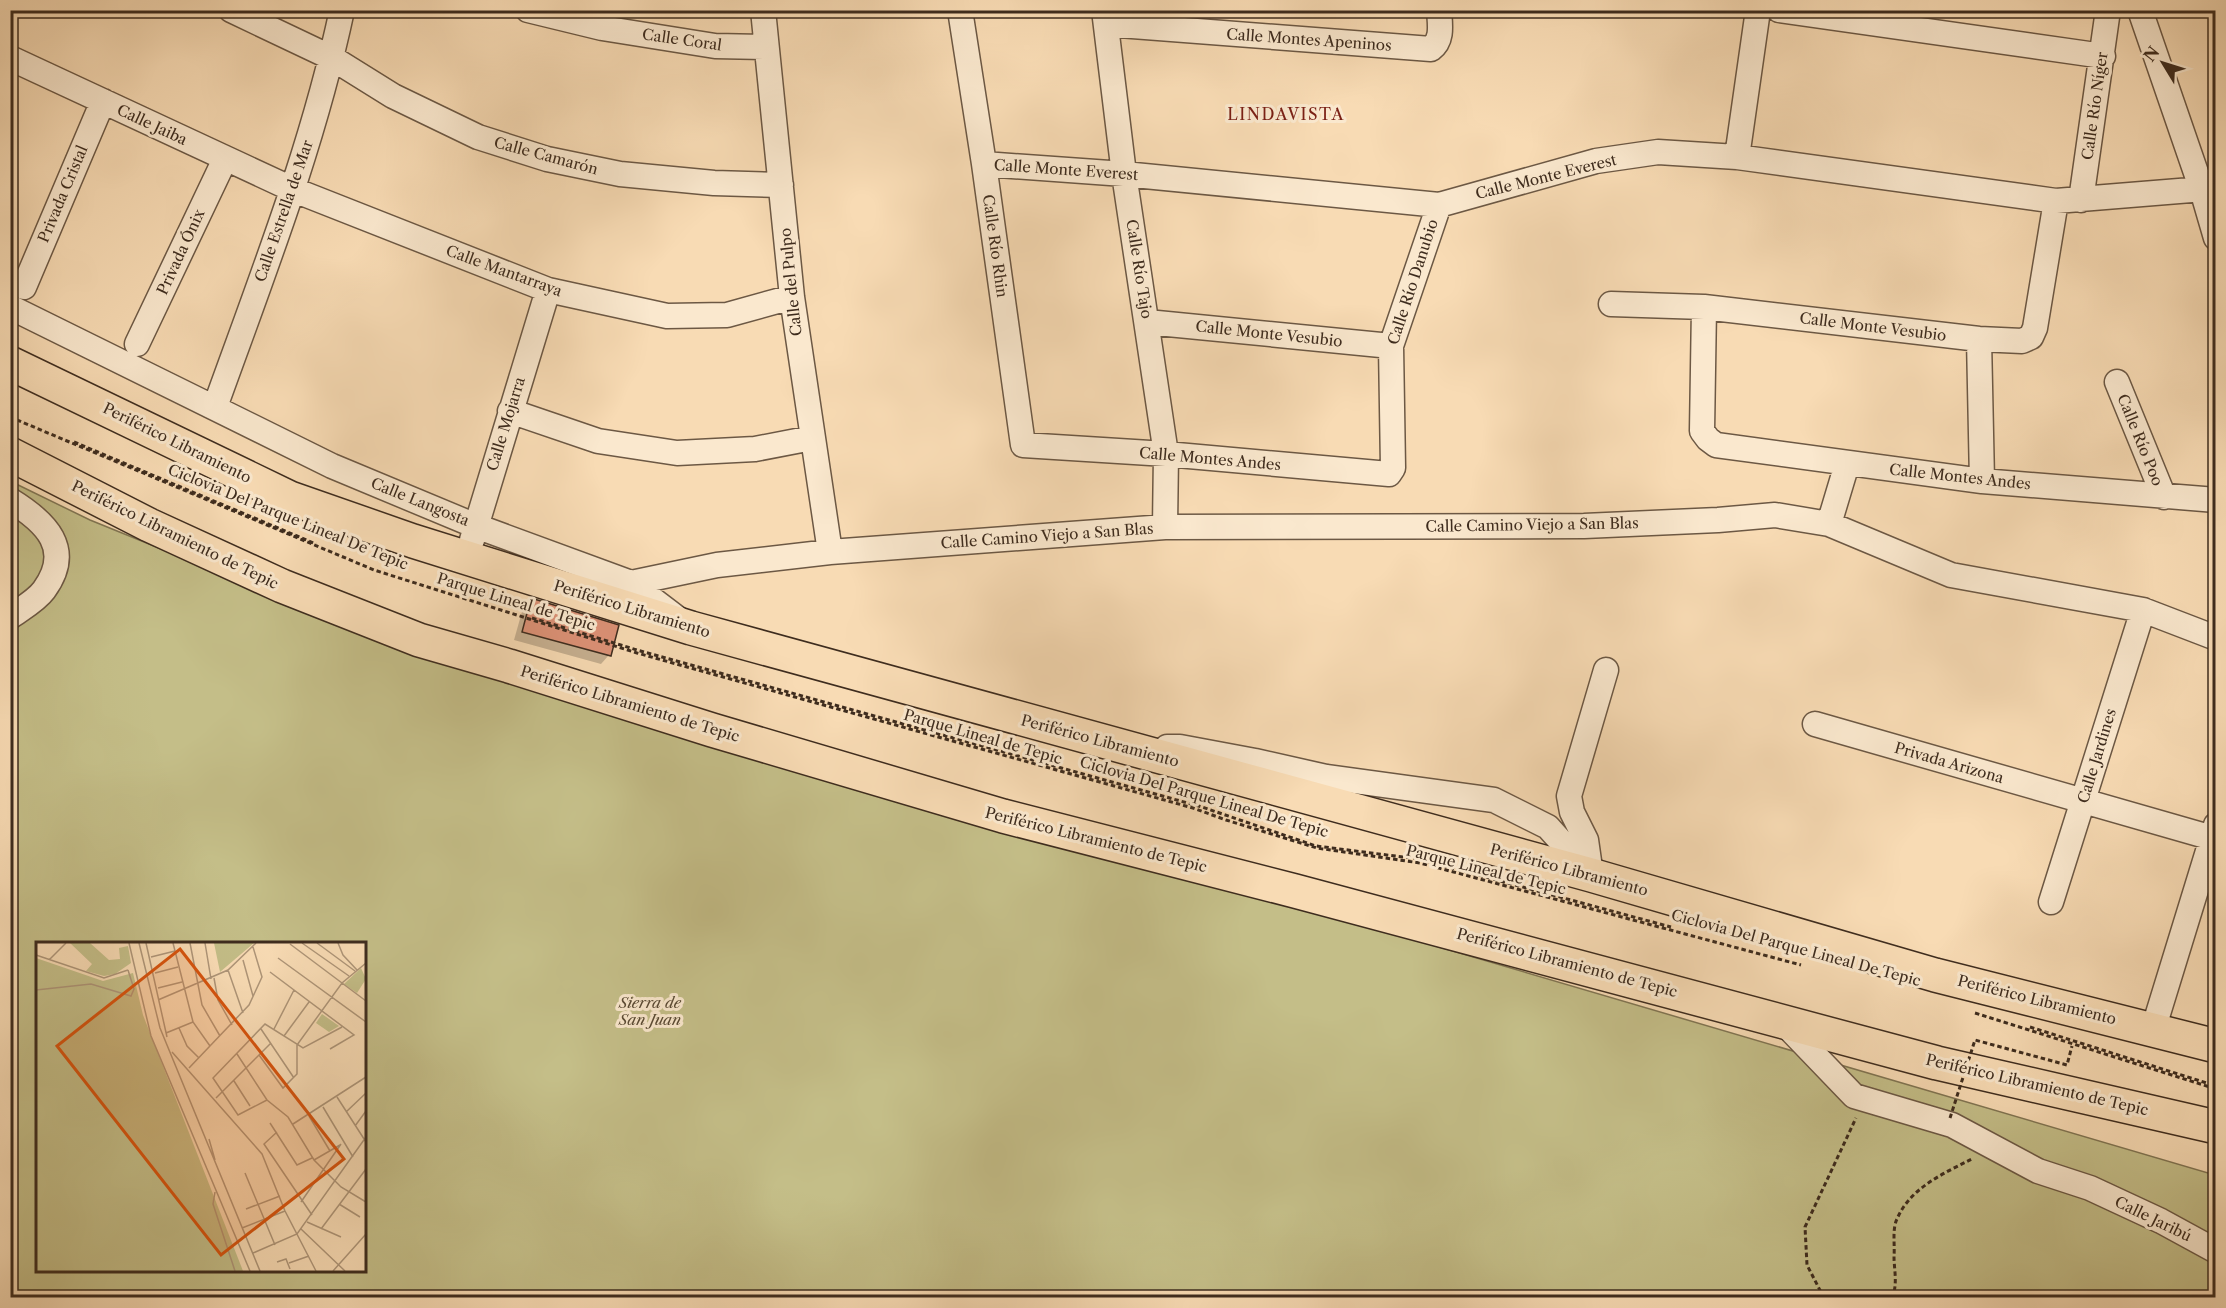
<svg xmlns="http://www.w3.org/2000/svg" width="2226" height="1308" viewBox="0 0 2226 1308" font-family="'Libre Caslon Text',serif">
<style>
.green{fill:#c4be88;stroke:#817553;stroke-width:1.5;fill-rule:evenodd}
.shadow{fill:#0003}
.building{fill:#dc9176;stroke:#3e2c1e;stroke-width:1.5}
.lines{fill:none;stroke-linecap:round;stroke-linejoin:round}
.minor-casing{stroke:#6c5844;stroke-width:27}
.highway-casing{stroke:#3e2c1e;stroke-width:36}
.path{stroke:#3e2c1e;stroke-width:3;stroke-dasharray:4.5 3;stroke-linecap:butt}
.minor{stroke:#fae8ce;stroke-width:24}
.highway{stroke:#f8dbb4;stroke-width:33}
.path-bridge{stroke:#3e2c1e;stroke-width:3;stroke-dasharray:4.5 3;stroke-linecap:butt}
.labels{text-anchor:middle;stroke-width:6;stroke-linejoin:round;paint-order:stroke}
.street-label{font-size:15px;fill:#3e2c1e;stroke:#fae8ce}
.park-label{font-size:15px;font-style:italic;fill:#594933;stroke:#fae8ce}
.neighbourhood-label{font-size:16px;letter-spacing:1.5px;fill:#7a1f14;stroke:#fae8ce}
.inset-road{fill:none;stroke:#ae9578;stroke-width:1.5}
.view{fill:#d7540e;fill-opacity:0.15;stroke:#d7540e;stroke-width:3}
.inset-edge{fill:none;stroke:#3e2c1e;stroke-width:3}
</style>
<rect width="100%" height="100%" fill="#f8dbb4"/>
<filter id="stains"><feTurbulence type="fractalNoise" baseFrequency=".00333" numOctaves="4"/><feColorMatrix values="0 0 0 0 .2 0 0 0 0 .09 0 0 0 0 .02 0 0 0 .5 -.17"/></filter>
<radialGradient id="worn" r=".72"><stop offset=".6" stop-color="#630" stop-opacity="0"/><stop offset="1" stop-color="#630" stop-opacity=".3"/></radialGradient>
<path class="green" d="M10,481L90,520L245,583L959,806L2215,1175V1297H11ZM38,944H364V1270H38Z"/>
<path class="shadow" d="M531,599L609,655L601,664L514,640L523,608Z"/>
<path class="building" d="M531,598L619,625L611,656L522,632Z"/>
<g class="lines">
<defs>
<path id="minor" d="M231,10L332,58L393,96L478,137L547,159L620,174L714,183L781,185
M528,10L602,28L715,46L766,47
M763,10L792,297L830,552
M960,10L984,164L1023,445L1166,454L1389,474L1393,468L1391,346L1439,205
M1104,10L1124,174L1166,454L1165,527
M1779,10L2103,56
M2140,10L2202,190L2216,238
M1106,24L1431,49C1443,40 1440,25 1439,10
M10,58L294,190L548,290L667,316L727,315L792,297
M1737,157L1758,10
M984,164L1124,174L1439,205L1596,161L1658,152L1737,157L2056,201L2216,188
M2081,200L2108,10
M24,287L103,101
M1611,304L1704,307L1979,339L2022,341L2031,337L2035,328L2056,201
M10,307L332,466L476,526L631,583L677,618
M1704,307L1702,431L1708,439L1716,445L1982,481L2216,500
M1147,322L1391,346
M1979,339L1982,481
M137,344L225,159
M2117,382L2164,497
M215,407C262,276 313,147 342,10
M510,411L598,441L677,453L755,449L812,438
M10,500C46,522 74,549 44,590C36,601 21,609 10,617
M1829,524L1847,464
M472,540L548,290
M631,583L717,565L830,552L1165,527L1584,526L1718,520L1775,515L1829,524L1951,575L2143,610L2216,638
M1815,724L2216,839
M1167,747H1180L1255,761L1326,777L1494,800L1548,827L1591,875
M1591,875L1586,840L1572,812L1569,796L1606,670
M2051,902L2143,610
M1782,1021L1854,1096L1952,1125L2038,1171L2090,1188L2161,1221L2216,1251
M2153,1030L2216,825"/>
<path id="highway" d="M10,363L290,498L413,541L691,628L1591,875L1935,975L2216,1046
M10,454L149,525L282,586L419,640L509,666L712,730L1003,816L1295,891L1937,1063L2216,1127"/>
</defs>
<use href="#minor" class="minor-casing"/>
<use href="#highway" class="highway-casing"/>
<path class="path" d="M10,417L374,570L637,653L1193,808L1226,820L1317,848L1420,863L1801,965
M74,442L316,544
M532,618L637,650L1202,807L1316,846L1419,859L1671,927
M1975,1013L2216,1089
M2030,1027L2216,1086
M1824,1298L1807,1265L1805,1227L1856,1118
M1892,1298C1898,1284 1894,1270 1894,1256C1895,1245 1892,1229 1897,1219C1910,1188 1944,1173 1972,1159"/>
<use href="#minor" class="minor"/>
<use href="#highway" class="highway"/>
<path class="path-bridge" d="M1950,1118L1975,1040L2067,1065L2072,1046"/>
</g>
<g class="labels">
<g class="street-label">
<text transform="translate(682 40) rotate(8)" y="5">Calle Coral</text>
<text transform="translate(1309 40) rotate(4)" y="5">Calle Montes Apeninos</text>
<text transform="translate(2095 106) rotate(-82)" y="5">Calle Río Níger</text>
<text transform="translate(152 125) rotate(25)" y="5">Calle Jaiba</text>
<text transform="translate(546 156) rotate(15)" y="5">Calle Camarón</text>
<text transform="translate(1066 170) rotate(4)" y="5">Calle Monte Everest</text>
<text transform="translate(1546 177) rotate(-14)" y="5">Calle Monte Everest</text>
<text transform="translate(63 194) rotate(-67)" y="5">Privada Cristal</text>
<text transform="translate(284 211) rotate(-71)" y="5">Calle Estrella de Mar</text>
<text transform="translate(995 246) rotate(82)" y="5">Calle Río Rhin</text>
<text transform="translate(181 252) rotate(-65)" y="5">Privada Ónix</text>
<text transform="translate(1139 269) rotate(81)" y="5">Calle Río Tajo</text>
<text transform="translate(504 271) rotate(20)" y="5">Calle Mantarraya</text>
<text transform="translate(791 282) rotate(-96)" y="5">Calle del Pulpo</text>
<text transform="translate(1413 282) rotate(-72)" y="5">Calle Río Danubio</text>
<text transform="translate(1873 327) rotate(7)" y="5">Calle Monte Vesubio</text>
<text transform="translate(1269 334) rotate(6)" y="5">Calle Monte Vesubio</text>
<text transform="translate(506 424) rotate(-73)" y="5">Calle Mojarra</text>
<text transform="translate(2140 440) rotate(68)" y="5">Calle Río Poo</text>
<text transform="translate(177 443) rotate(26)" y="5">Periférico Libramiento</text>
<text transform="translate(1210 459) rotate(5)" y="5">Calle Montes Andes</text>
<text transform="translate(1960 477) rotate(6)" y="5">Calle Montes Andes</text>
<text transform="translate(420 502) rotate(22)" y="5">Calle Langosta</text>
<text transform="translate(288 517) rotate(22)" y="5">Ciclovia Del Parque Lineal De Tepic</text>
<text transform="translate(1532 525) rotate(-1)" y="5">Calle Camino Viejo a San Blas</text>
<text transform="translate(175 535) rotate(26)" y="5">Periférico Libramiento de Tepic</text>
<text transform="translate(1047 536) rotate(-4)" y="5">Calle Camino Viejo a San Blas</text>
<text transform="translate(516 602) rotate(17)" y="5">Parque Lineal de Tepic</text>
<text transform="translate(632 609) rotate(17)" y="5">Periférico Libramiento</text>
<text transform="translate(630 704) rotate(17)" y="5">Periférico Libramiento de Tepic</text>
<text transform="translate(983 737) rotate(16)" y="5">Parque Lineal de Tepic</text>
<text transform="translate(1100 741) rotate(15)" y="5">Periférico Libramiento</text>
<text transform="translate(2097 756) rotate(-73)" y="5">Calle Jardines</text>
<text transform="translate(1949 763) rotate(16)" y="5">Privada Arizona</text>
<text transform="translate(1204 797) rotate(16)" y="5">Ciclovia Del Parque Lineal De Tepic</text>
<text transform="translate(1096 840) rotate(14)" y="5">Periférico Libramiento de Tepic</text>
<text transform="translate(1486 870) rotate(14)" y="5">Parque Lineal de Tepic</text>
<text transform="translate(1569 870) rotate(15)" y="5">Periférico Libramiento</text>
<text transform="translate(1796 948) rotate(15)" y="5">Ciclovia Del Parque Lineal De Tepic</text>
<text transform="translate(1567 963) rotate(15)" y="5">Periférico Libramiento de Tepic</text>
<text transform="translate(2037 1000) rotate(14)" y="5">Periférico Libramiento</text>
<text transform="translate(2037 1085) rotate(13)" y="5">Periférico Libramiento de Tepic</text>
<text transform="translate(2153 1219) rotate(26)" y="5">Calle Jaribú</text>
</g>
<g class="park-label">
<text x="650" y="1008">Sierra de<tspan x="650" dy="17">San Juan</tspan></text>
</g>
<g class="neighbourhood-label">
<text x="1286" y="120">LINDAVISTA</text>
</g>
</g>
<g transform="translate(36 942)">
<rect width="330" height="330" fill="#f8dbb4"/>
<path d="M34,1H54L73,18L84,17L83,6L92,4L95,21L79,32L68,34L50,29L56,22ZM178,1H218L184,30ZM0,16L67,39L97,31L107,73L207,329H0ZM325,26L330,37L321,51L308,42ZM286,72L303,84L293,90L280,81Z" fill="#c4be88"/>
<path class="inset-road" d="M93,1L115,94L214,329M103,1L124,86L224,329M110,1L131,95M137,1L157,80L174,104M154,1L166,63L184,94M169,1L175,37M266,1L313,34M281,1L319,29M302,1L307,13L321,28M254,2L330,59M0,13L68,36L92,28M115,15L139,9M242,16L330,80M13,18L30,1M207,18L217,54M192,28L207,71M234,30L318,93L294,107M119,31L142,25M178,36L182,58L196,83M122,46L146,40M0,48L55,42L95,54L98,47L92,28M122,58L192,28L220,1M143,86L151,104L163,116M225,87L258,136M238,87L258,48M130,91L157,80M248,94L273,60M136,110L226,212L249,269L280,329M201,112L231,158L252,175L278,218L305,245L330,260M223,113L247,146L261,132V103L306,41L330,21M153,126L213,63L226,35L217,5M198,139L214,164M301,155L330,200M180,156L235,101M231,158L202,173L177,136L229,82L267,106L306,85M287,165L317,215M310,170L330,151M273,174L294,209M234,181L261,223L276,216M257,182L330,135M319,184L330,169M241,190L228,202L276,273M173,197L179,218M278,218L304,203M209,231L239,303M179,250L177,262L199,329M265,260L305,202M303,262L324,275M210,267L244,254M271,280L305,295M206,286L249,269M265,287L309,329M285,287L330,227M217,311L261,292L330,195M241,320L250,317L254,327M253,321L273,314M297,329L330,292"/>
<path class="view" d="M144,7L308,217L185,313L21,104Z"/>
<rect width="330" height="330" class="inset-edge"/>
</g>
<rect width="2226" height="1308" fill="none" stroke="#f8dbb4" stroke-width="36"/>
<rect x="12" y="12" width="2202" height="1284" fill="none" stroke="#3e2c1e" stroke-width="3"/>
<rect x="18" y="18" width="2190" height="1272" fill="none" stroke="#3e2c1e" stroke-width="1.5"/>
<g transform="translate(2163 63) rotate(308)" stroke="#fae8ce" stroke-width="4.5" paint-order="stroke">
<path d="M0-4.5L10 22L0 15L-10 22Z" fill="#3e2c1e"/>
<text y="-9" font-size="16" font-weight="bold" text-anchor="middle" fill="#3e2c1e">N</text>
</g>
<rect width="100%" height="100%" filter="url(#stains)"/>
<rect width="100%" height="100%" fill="url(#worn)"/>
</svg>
